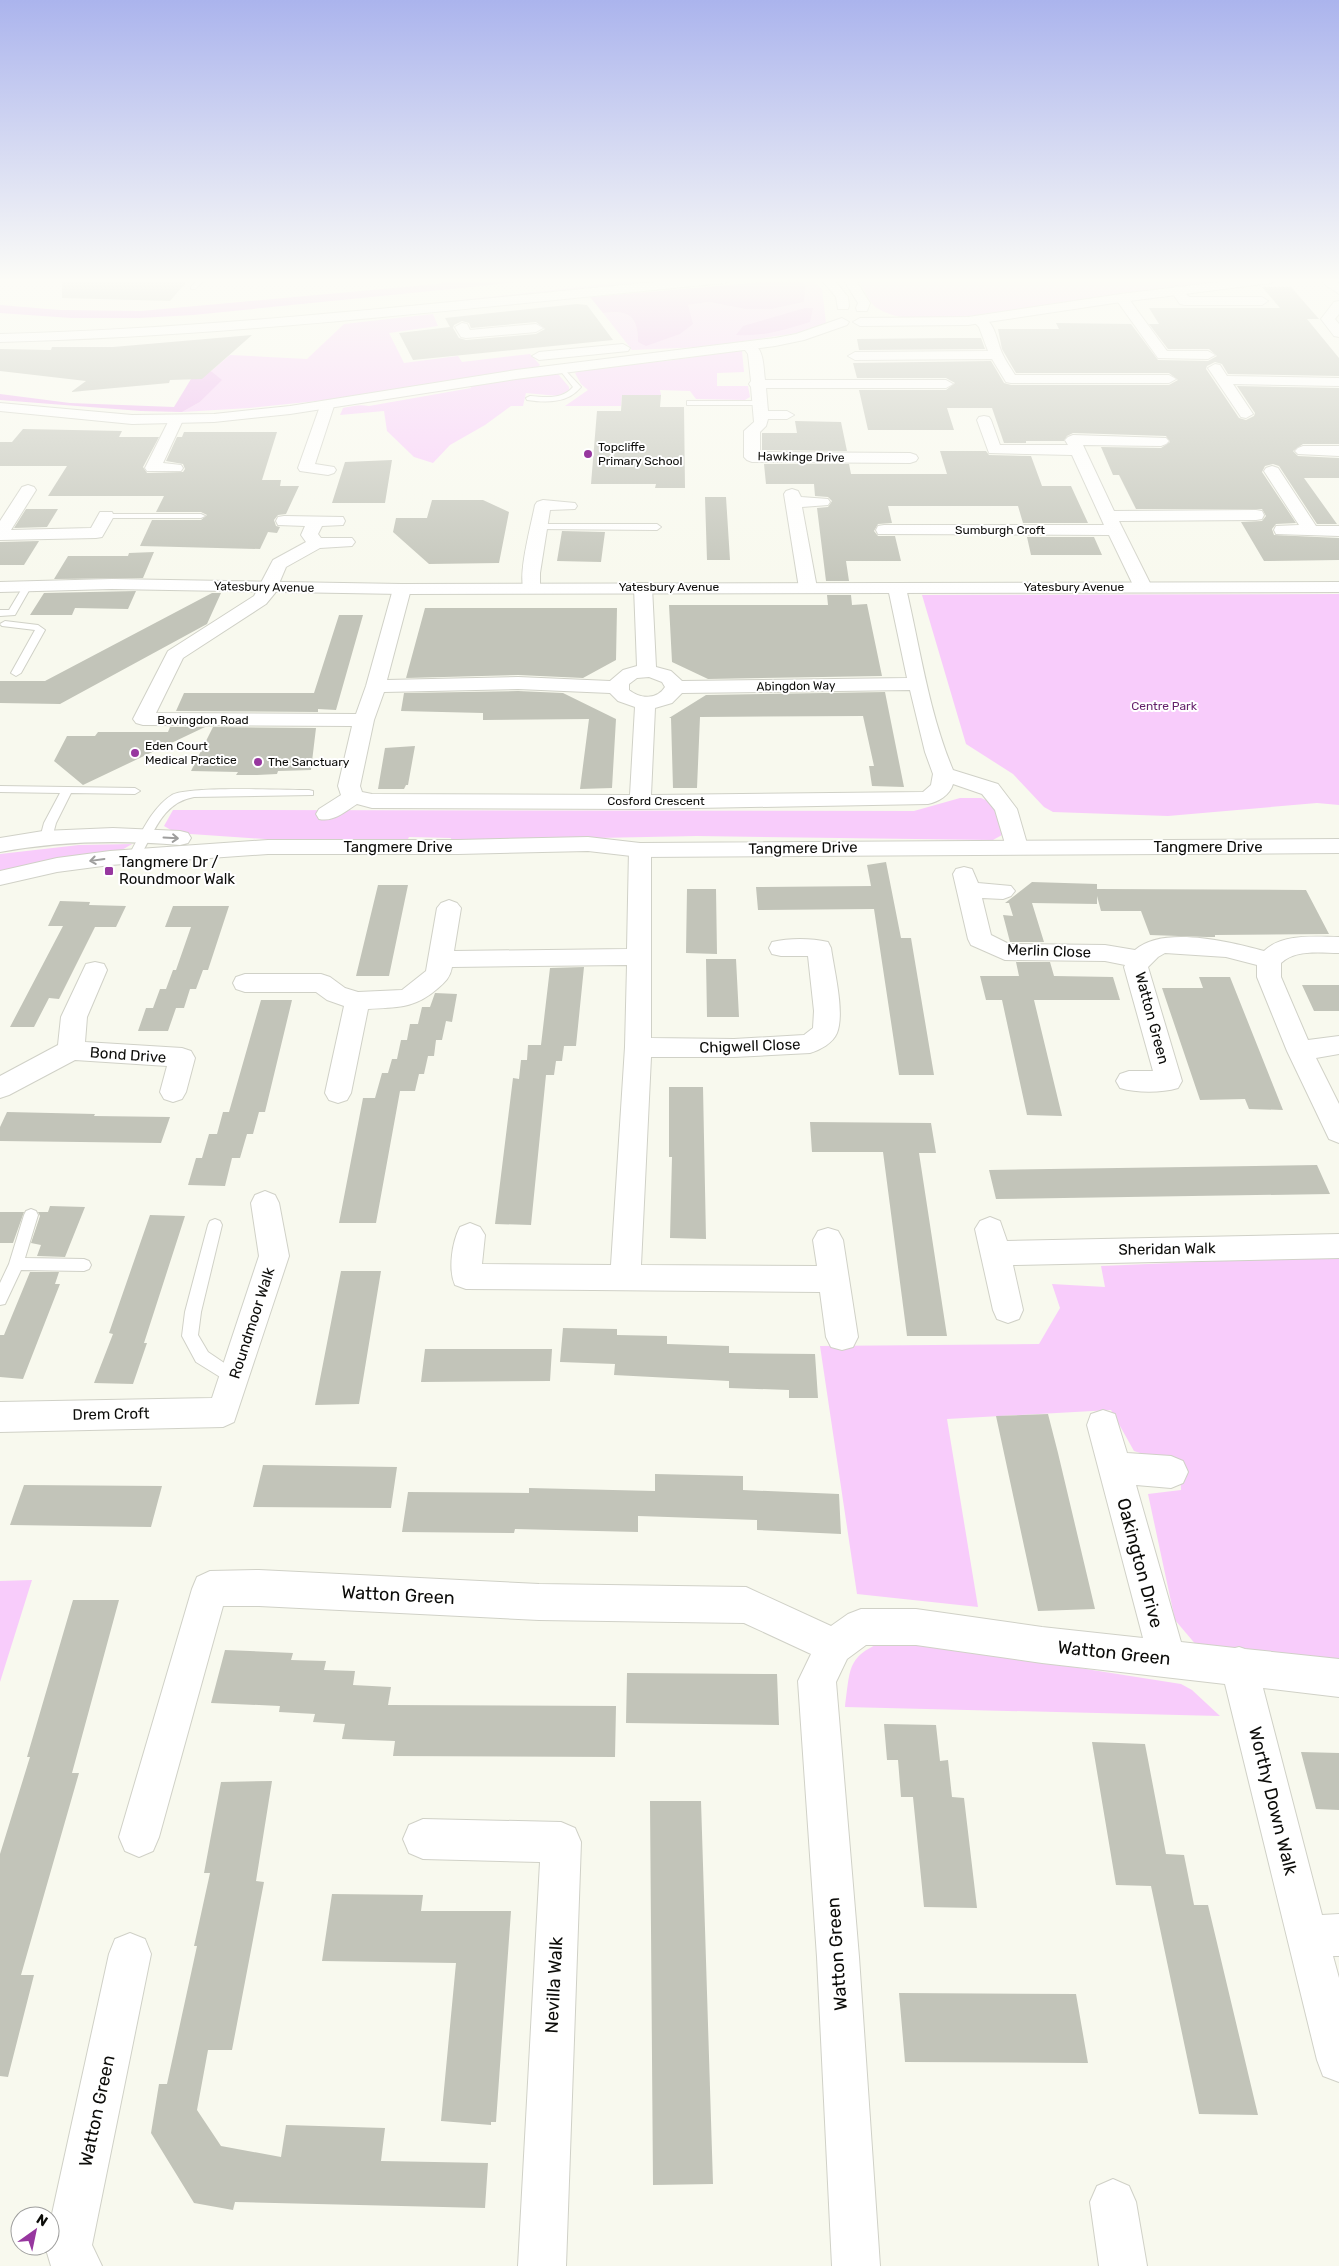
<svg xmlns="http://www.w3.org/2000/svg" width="1339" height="2266" viewBox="0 0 1339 2266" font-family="Rubik,sans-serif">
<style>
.green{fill:#f8ccfb}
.forest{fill:#edb1f1}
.water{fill:#f0b4f4}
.building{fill:#c2c4b9;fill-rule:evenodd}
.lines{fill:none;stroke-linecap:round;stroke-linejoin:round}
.service-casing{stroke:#d0d1c7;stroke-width:2}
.minor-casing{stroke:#d0d1c7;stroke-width:2}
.tertiary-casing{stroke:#d0d1c7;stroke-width:2}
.trunk-casing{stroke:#d0d1c7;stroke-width:2}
.service{fill:#fff;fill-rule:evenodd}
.minor{fill:#fff;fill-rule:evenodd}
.tertiary{fill:#fff;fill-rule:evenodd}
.trunk{fill:#fff;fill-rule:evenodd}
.oneway{stroke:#9e9e9d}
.poi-dot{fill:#97379f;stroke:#fff;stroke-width:2}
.labels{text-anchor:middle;stroke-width:4;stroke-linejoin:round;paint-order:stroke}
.far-poi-label{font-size:12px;fill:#0c0c09;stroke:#fff;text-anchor:start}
.far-street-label{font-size:12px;fill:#0c0c09;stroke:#fff}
.far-park-label{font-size:12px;fill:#641f6a;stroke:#fff}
.street-label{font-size:15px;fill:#0c0c09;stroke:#fff}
.poi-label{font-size:15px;fill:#0c0c09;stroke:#fff;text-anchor:start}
.near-street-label{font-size:18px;fill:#0c0c09;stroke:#fff}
</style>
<rect width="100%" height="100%" fill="#f8f9ee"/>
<path class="green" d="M644,279H686C458,303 229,334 0,336V334C111,333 221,324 332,313C436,303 540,292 644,279Z
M798,279L813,282L822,289L826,323L804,332L704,347L632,350L603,313C628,310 638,315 638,342L687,305L709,302L745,309H772L804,302L806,285Z
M858,279H1250L953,318C929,319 899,322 877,308C869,303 863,287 858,279Z
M433,314L438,326L389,333L404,363L458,356L462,362L530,354L540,365L537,368L375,395L249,408L182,412L200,402L221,380L211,371L230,355L307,359L344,324Z
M732,351H742L744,372L717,373V386H748L750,397L745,400L696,399L690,391L660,390L661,395H622L621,406H565L588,390L581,384L575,373L581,370L674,360Z
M551,373L558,374L569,387V390L558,396L526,393L523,406H511L485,425L450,445L433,463L414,457L387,431L384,411L340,415L343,408C352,406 360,404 369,406L471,388V386Z
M1339,594V805L1317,803L1168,816L1053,812L1044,807L1013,774L966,744L922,595Z
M960,798H981L995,804L1002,835L993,840L697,836L451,841V838L409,837L407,841H294L176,833L164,826L173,810L914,811Z
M132,844L115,854L0,874V854L79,845Z
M1339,1256V1663L1197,1646L1175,1620L1148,1494L1181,1490L1180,1466L1134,1451L1111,1410L947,1419L978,1607L857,1594L820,1346L1039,1344L1060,1308L1052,1284L1105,1287L1101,1266Z
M32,1580L0,1682V1581Z
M890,1638L1181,1684L1192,1690L1220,1716L845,1707C851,1663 847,1657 890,1638Z"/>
<path class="forest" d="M798,279L806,285L804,302L772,309H745L709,302L688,305L693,324L680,334L646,346L638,342C638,315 628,310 603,313L590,297Z
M805,308H813L810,322C784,330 762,337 736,335L743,326Z
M211,371L222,380L200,402L182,412L141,411L0,400V394L70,403L174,407L191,379Z"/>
<path class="water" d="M456,279H535L491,285L193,315L140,318H71L0,313V305L60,310L141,311L437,284Z"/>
<path class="building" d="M62,279H189L170,301L62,298Z
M1262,287H1291L1319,319H1307L1339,358V376L1228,374L1222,364L1215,362L1207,366L1206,369L1239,418L1246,420L1254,416L1255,413L1237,386L1339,388V444H1303L1293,451L1298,456L1339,458V478H1304L1337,524H1317L1279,466L1273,464L1265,466L1262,472L1296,523L1276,524L1272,529L1274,535L1339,538V560L1264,561L1241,522L1262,521L1266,516L1262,509H1136L1119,475H1113L1101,447L1161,448L1170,442L1166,436L1073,433L1067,436L1064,441H1026V443H1004L992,408H947L954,430H868L859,390H946L955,383L946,378H857L853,363L991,361L1004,383L1011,385H1169L1178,380L1169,373H1016L1002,349L998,329H1059L1056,323L1131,324L1158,360L1208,361L1217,356L1209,349H1168L1149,324H1159L1149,308H1280Z
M577,304L587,305L613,340L413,360L399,333L450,327L445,318ZM462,321L469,323L471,328L536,322L545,329L536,334L466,340L459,338L453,328L454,325Z
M252,335L202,379L170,380L169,383L71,392L86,381L0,371V349L51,350L52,347H113Z
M950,338H981L985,349L859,350L857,339Z
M622,395H661L660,407H684L685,488H655L656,484H591L597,411H621Z
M795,421L841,422L847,451L762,450V433H797Z
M23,429L122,431L119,437H159L143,467L147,473L183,472L185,469L183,464L166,461L177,437H182L184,432H277L262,480H281L280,486H299L286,514L278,515L274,520L276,526L280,527L277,533L268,532L260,549L140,546L152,520H201L207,515L201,512H156L164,496H48L67,466H0V442H12Z
M940,451H986L989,455L1031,456L1042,486H1071L1088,523H1023L1018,506H888L892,523L878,524L874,531L878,536H895L901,561H846L849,581H826L817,508L828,507L832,501L828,497L815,496L814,484H766L764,464H849L851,474H947Z
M392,460L385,503H332L345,462Z
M705,497H726L730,560H707Z
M432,500H483L509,512L499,563L429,564L393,532L396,518H427Z
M26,509H58L47,527L14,528Z
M562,531L605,532L601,562L557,561Z
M1027,537H1094L1102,555H1031Z
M39,541L24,565H0V542Z
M154,552L143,578L54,579L68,556H128L129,553Z
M136,591L128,609L75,608L72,615H30L44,593Z
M212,593H221L207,624L60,704L0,703V681H45Z
M827,595H851L852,605L867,604L882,676L708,679L672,662L669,605H828Z
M425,608H617L616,660L583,678L518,675L406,678Z
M339,615H363L336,710L318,709V712L176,711L184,693H314Z
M518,691L563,693L616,719L612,788L580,789L589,719L483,720V713L401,711L404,693Z
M885,692L904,787L872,786L869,766H874L863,716L700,717L697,788H673L671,718H669L706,695Z
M170,727H205L83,785L54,761L67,736H95L98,732H168Z
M213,727L316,728L311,770L278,771L277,774L257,775H236L238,772L191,771Z
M415,746L408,785H406L404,789H378L385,748Z
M886,862L901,938H911L934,1075H899L874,909L758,910L756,887L871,886L867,865Z
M1032,882L1097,884V889L1306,890L1329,934L1215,935V937H1207L1150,935L1141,911H1101L1097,896V904L1032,903L1044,942H1010L1003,915L1013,916L1009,903H1005Z
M378,885H408L389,976H356Z
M687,889H716L717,954L686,953Z
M60,901L90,902L89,905L126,906L116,927H95L59,999L49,998L34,1027H10L63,926H48Z
M173,906H229L208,970H203L196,989H190L184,1008H176L168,1031H138L146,1008H153L160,989H166L173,970H176L191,927H165Z
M706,959H736L739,1017H707Z
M1016,962H1050L1054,976L1113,977L1120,1000H1034L1062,1116L1027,1115L1002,1000H986L980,976H1019Z
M584,967L576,1046H564L562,1061H556L554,1075H546L531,1225L495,1224L513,1078L519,1079L521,1060H527L528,1045H541L550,968Z
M1199,977H1230L1283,1110L1249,1109L1245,1099L1200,1100L1162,988H1203Z
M1302,985H1339V1011H1314Z
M435,993L457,994L452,1022L446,1021L442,1040H436L434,1056H428L424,1074H419L415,1091H400L376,1223H339L363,1098H375L382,1073H388L392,1059H397L401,1040H407L410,1024H418L422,1007H430Z
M261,1000H292L265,1112H259L253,1134H247L240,1158H232L225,1186L188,1185L196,1158H202L209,1134H217L223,1112H229Z
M669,1087H703L706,1239L670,1238L672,1157H669Z
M7,1112L95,1114L94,1116L170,1117L161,1143L0,1141V1127Z
M810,1122L931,1123L936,1153H919L947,1336H907L883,1152H812Z
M1317,1165L1330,1194L996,1199L989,1170Z
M50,1206L85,1207L65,1257L37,1256L41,1245L31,1243L40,1216L38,1212H48Z
M0,1212H24L13,1243H0Z
M150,1215L185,1216L144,1343H147L133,1384L94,1383L113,1334L109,1333Z
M341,1271H381L359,1404L315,1405Z
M30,1272H59L55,1284H60L23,1379L0,1377V1335H4Z
M563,1328L617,1329V1335L667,1336V1344L729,1346V1353L815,1354L818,1398H789V1390L729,1388V1381L614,1375L615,1364L560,1362Z
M425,1349H552L550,1381L421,1382Z
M1048,1414L1058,1453L1095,1609L1038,1611L996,1416Z
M263,1465L397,1467L391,1508L253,1507Z
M655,1474L743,1476V1490L839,1494L841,1534L757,1530V1520L638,1516V1532L515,1529L514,1533L402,1532L408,1492L529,1493V1488L655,1491Z
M24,1485L162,1486L151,1527L10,1525Z
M73,1600H119L72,1773H79L21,1975H34L8,2077L0,2076V1854L30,1757H27Z
M225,1650L293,1653L291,1660L326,1661L324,1670L355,1671L353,1685L391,1687L388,1705L616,1706L615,1757L393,1756L395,1741L342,1739L345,1724L313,1722L315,1714L279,1712L280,1706L211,1703Z
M627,1673L777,1674L779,1725L626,1723Z
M884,1724L936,1725L940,1761L948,1760L952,1797L964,1798L977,1908L924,1907L913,1797H901L898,1760H887Z
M1092,1742L1145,1744L1166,1854L1184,1855L1194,1905H1208L1258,2115L1199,2114L1151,1886L1116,1885Z
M1301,1752L1339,1753V1810L1316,1809Z
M272,1781L256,1881L264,1882L232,2050H208L197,2110L221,2146L281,2157L286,2125L385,2128L381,2161L488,2163L485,2208L235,2202L233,2210L194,2203L151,2133L159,2084H167L197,1946H194L210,1873H204L221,1782Z
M650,1801H701L713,2184L653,2185Z
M332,1894L423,1895L421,1911H511L496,2122H491V2125L441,2121L456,1963L322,1961Z
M899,1993L1076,1994L1088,2063L905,2062Z"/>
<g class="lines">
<defs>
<path id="service" d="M199,279H205L195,289H191V287Z
M382,279H400L397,281Z
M562,367L581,387C568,403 547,403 527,400L526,398L530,396C546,397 562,400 573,387L559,369Z
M690,401H759L763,403L759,405H687V401Z
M103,514H201L205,516L201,518H103Z
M539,524H657L661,527L657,530L536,529V525Z
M24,585L31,587L15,615L0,616V610H9Z
M5,621L38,625L45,630L21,673L16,676L11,673L35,630L2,626L0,624Z
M0,786L135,788L140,791L135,794L71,793L56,823L52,838L46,841L40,838L44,823L60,793L0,792Z
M309,790L313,791V795L194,797C161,803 154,834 138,860H130L128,857C140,836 151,808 172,795C189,786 284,790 309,790Z
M31,1209L36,1211L38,1215L25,1258L84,1259L89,1261L91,1265L89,1269L84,1271L21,1270L5,1304L0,1305V1283L9,1264L24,1215L26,1211Z
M215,1219L220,1221L222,1225L201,1312L198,1335L208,1352L239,1373L241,1378L239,1383L233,1385L196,1362L182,1336L185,1312L208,1225L210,1221Z"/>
<path id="minor" d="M1317,279H1331L1339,284V294Z
M1176,286L1180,287L1189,297H1262L1268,301L1262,305H1185L1180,304L1170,290Z
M1121,294L1126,295L1167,351H1208L1215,355L1208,359L1158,358L1115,298Z
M1339,301V314L1335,319L1339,324V337L1334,336L1321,319L1334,302Z
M979,316C996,320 996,341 1003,355C1006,362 1011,368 1015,375H1169L1176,379L1169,383H1011L1006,382L992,359L855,360L848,356L855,352L988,351L979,327L972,320Z
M462,323L467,324L470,330L536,324L543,328L536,332L466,338L461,337L455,327Z
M749,342C765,346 763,367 765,380H946L953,384L946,388H766L768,411H787L794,415L787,419H768L766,426L760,432V452L910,453L916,455L918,458L916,461L910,463L752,462L747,460L744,457V431L754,422L751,387L749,384L751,381L748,354L742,346Z
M623,344L630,348L628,351L539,360L532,356L539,352Z
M1215,364L1220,365L1227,376L1339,378V386L1233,384L1253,414L1246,418L1241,417L1208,368Z
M327,402L334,406L315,464L334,467L336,470L334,473L328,475L300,471L298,468L320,406Z
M176,416L181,417L183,420L163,463L181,465L183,468L181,471H147L145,468L169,420L171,417Z
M984,416L989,417L991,420L1000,445H1068L1065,440L1068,437L1073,435L1166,438L1169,441L1166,444L1161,446L1083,445L1114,511L1256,510L1262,511L1264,515L1262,519L1256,520L1119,521L1152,587L1149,591H1137L1134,587L1109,535L878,534L876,530L878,526L884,525H1104L1072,455L989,453L977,420L979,417Z
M1303,446H1339V456L1298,454L1295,451L1298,448Z
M1272,466L1278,468L1316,526H1339V536L1276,534L1274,530L1276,526L1299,525L1264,471L1266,468Z
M28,485L34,487L36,490L11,530L91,528L100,512H112L114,516L102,537L96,538L0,540V521L22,487Z
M792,489L798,491L801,497L828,499L830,502L828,505L802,507L817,588L814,592H802L799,588L784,494L786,491Z
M543,500L575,503L577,506L575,509L550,510L540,573V588L537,592H525C516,579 532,522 535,505L537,502Z
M284,516L343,517L345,521L343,525L322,526L318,534L321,538H352L355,542L352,546L320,548L286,567L275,593L266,604L183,658L156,713L356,714L366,686L393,589L396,585H408L411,589L387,680L518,677L610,681L623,670L637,666L634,587L637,583H649L652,587L656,667L671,671L682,681L907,678L888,588L891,584H903L906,588C920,648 929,713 953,770L998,784L1017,809L1028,847L1025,852L1017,854L1009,852L1006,847L995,810L982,794L953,784C950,795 938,802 928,804L640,809L372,808L357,804C344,812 334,822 319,819L316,814L319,809L341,795L338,786L352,726L143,725L136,723L133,719L168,651L254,596L273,560L306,542L301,535L305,526L278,525L276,521L278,517ZM649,677L662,682L665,687C657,700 640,699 629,690V684L637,678ZM518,689L610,693L618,701L635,707L630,795L372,794L362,792L360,786L374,720L384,692ZM910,690L925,752L933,774L931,785L923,792L651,795L655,708L672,703L682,693Z
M640,843L648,845L651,850V1038L734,1039L804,1035L813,1028L814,1011L808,956H781L772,954L769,948L772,942C789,938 811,938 828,942L831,948C834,970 845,1012 837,1033C833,1043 820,1050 810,1053L734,1057H651L641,1265L817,1266L813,1240L818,1231L828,1228L838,1231L843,1240L858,1337L853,1347L842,1350L831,1347L826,1337L820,1292L466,1289L455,1285C448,1270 452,1242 460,1227L470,1223L480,1227L485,1235L482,1264L611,1265L625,1047L627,965L452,967C450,978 445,982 437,989C414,1009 397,1007 368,1009L351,1093L347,1100L338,1103L329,1100L325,1093L344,1006L327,1000L316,992H245L236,989L233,983L236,977L245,974H321L330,977L345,988L358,992L402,990L426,971L437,908L441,903L449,900L457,903L461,908L454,951L627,949L629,850L632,845Z
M964,867L972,869L978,883L1011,886L1015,891L1011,896L1003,899L982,898L991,935L1009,944L1105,945L1135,950C1163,925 1231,942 1264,951C1283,933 1315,937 1339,937V953C1320,953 1296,949 1281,963V977L1308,1040L1339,1036V1054L1316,1058L1339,1104V1143L1329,1139L1287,1051L1257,977V965L1226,957L1165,953L1158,957L1148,967L1182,1081L1178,1088C1161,1093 1137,1093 1120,1088L1116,1081L1120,1074L1129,1071H1153L1124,967L1125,965L1105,961L1005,960L971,945L968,939L953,874L956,869Z
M95,962L104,964L107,970L87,1017L85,1042L182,1048L191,1051L195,1058L186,1092L182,1099L173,1102L164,1099L160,1092L167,1066L75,1060L9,1095L0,1098V1076L58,1045L61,1017L86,964Z
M265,1191L275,1195L279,1203L289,1256L234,1422L223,1427L0,1432V1402L212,1398L259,1256L251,1203L255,1195Z
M990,1217L1000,1221L1007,1241L1339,1234V1258L1013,1265L1023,1310L1019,1319L1008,1323L997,1319L993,1310L975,1229L980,1221Z
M1103,1410L1115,1414L1127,1453L1171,1456L1183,1461L1188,1472L1183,1483L1171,1488L1136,1485L1181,1642L1235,1648L1239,1647L1245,1649L1339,1659V1697L1263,1688L1322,1915L1339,1914V1956H1333L1339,1978V2082L1323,2076L1317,2060L1225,1684L1042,1663L916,1645H866L847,1659L836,1682L859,1957L880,2266H832L817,1957L798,1681L811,1654L744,1623L539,1620L259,1606H223L159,1837L153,1851L139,1857L125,1851L119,1837L192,1589L197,1577L210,1571L259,1570L539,1584L746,1587L831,1626L848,1614L861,1609H916L1042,1627L1143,1638L1087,1425L1091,1414Z
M423,1819L561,1822L575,1828L581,1842L566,2266H518L540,1862L423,1859L409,1853L403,1839L409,1825Z
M130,1933L145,1939L151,1954L92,2245L102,2266H51L45,2246H50V2223L109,1954L115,1939Z
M1113,2179L1129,2186L1136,2202L1147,2266H1099L1090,2202L1097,2186Z"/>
<path id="tertiary" d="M821,279H833L848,297L849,306L848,309H838L836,297Z
M843,279H855L870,303L867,311H857L856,308L858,303Z
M1244,279H1277L1271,283L1121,302L968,325L860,326L853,322L860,318L968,317L1121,294Z
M842,318L849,322L847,325L804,340L775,346L516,379L290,414L214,422L132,424L0,411V403L132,415L214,414L290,406L516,370L775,338L796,334Z
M112,579L402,584L1339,582V592L402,594L112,589L0,592V582Z
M113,828L180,831L188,833L191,838L188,843L180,845C120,840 60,841 0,852V838L43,831Z
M588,837L640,843L1339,839V853L640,857L588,851L458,854H268L110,865L57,872L0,885V871L57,858L110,851L268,840H458Z"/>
<path id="trunk" d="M688,279H731L725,283C483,306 243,336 0,342V334C231,328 459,300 688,279Z"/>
</defs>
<use href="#service" class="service-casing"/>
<use href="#minor" class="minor-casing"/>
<use href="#tertiary" class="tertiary-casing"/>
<use href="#trunk" class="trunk-casing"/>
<use href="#service" class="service"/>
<use href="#minor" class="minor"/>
<use href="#tertiary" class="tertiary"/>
<use href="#trunk" class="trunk"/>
</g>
<defs><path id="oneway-shaft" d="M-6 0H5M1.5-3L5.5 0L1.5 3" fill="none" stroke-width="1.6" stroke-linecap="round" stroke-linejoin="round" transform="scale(1.25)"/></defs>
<g class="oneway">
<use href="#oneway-shaft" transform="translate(171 838) rotate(3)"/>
<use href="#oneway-shaft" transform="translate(97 860) rotate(172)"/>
</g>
<linearGradient id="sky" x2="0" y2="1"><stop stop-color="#abb4ed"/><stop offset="0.47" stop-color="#fcfcf7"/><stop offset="1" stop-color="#fcfcf7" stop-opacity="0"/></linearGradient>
<rect width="1339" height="596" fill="url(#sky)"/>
<g class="poi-dot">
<circle cx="588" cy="454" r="5"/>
<circle cx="135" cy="753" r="5"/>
<circle cx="258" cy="762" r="5"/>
<rect x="104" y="866" width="10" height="10" rx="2.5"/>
</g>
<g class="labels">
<g class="far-poi-label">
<text x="598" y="451">Topcliffe<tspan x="598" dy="14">Primary School</tspan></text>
<text x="145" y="750">Eden Court<tspan x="145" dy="14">Medical Practice</tspan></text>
<text x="268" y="766">The Sanctuary</text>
</g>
<g class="far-street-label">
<text transform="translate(801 457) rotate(1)" y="4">Hawkinge Drive</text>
<text x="1000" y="534">Sumburgh Croft</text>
<text transform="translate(264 587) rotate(1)" y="4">Yatesbury Avenue</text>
<text x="669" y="591">Yatesbury Avenue</text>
<text x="1074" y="591">Yatesbury Avenue</text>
<text transform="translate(796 686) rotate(-1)" y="4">Abingdon Way</text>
<text x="203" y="724">Bovingdon Road</text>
<text x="656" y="805">Cosford Crescent</text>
</g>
<g class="far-park-label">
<text x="1164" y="710">Centre Park</text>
</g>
<g class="street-label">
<text x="398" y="852">Tangmere Drive</text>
<text x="1208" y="852">Tangmere Drive</text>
<text transform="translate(803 848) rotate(-1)" y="5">Tangmere Drive</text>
<text transform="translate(1049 951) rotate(2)" y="5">Merlin Close</text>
<text transform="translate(1152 1018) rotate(75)" y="5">Watton Green</text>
<text transform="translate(750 1046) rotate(-2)" y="5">Chigwell Close</text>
<text transform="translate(128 1055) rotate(4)" y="5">Bond Drive</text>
<text transform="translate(1167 1249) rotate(-1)" y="5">Sheridan Walk</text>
<text transform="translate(252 1323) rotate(-72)" y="5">Roundmoor Walk</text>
<text transform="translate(111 1414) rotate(-1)" y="5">Drem Croft</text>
</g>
<g class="poi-label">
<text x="119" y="867">Tangmere Dr /<tspan x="119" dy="17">Roundmoor Walk</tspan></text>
</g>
<g class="near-street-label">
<text transform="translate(1140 1563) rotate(75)" y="6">Oakington Drive</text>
<text transform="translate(398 1595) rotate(3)" y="6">Watton Green</text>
<text transform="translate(1114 1653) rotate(6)" y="6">Watton Green</text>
<text transform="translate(1273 1801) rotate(76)" y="6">Worthy Down Walk</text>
<text transform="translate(837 1954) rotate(-94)" y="6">Watton Green</text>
<text transform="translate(554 1985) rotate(-87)" y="6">Nevilla Walk</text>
<text transform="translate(97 2111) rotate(-78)" y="6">Watton Green</text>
</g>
</g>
<g transform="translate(35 2231) rotate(33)"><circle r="24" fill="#ffffff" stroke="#9e9e9d"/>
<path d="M0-4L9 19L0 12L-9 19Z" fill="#97379f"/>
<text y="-8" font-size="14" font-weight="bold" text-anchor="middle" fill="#0c0c09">N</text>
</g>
</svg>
